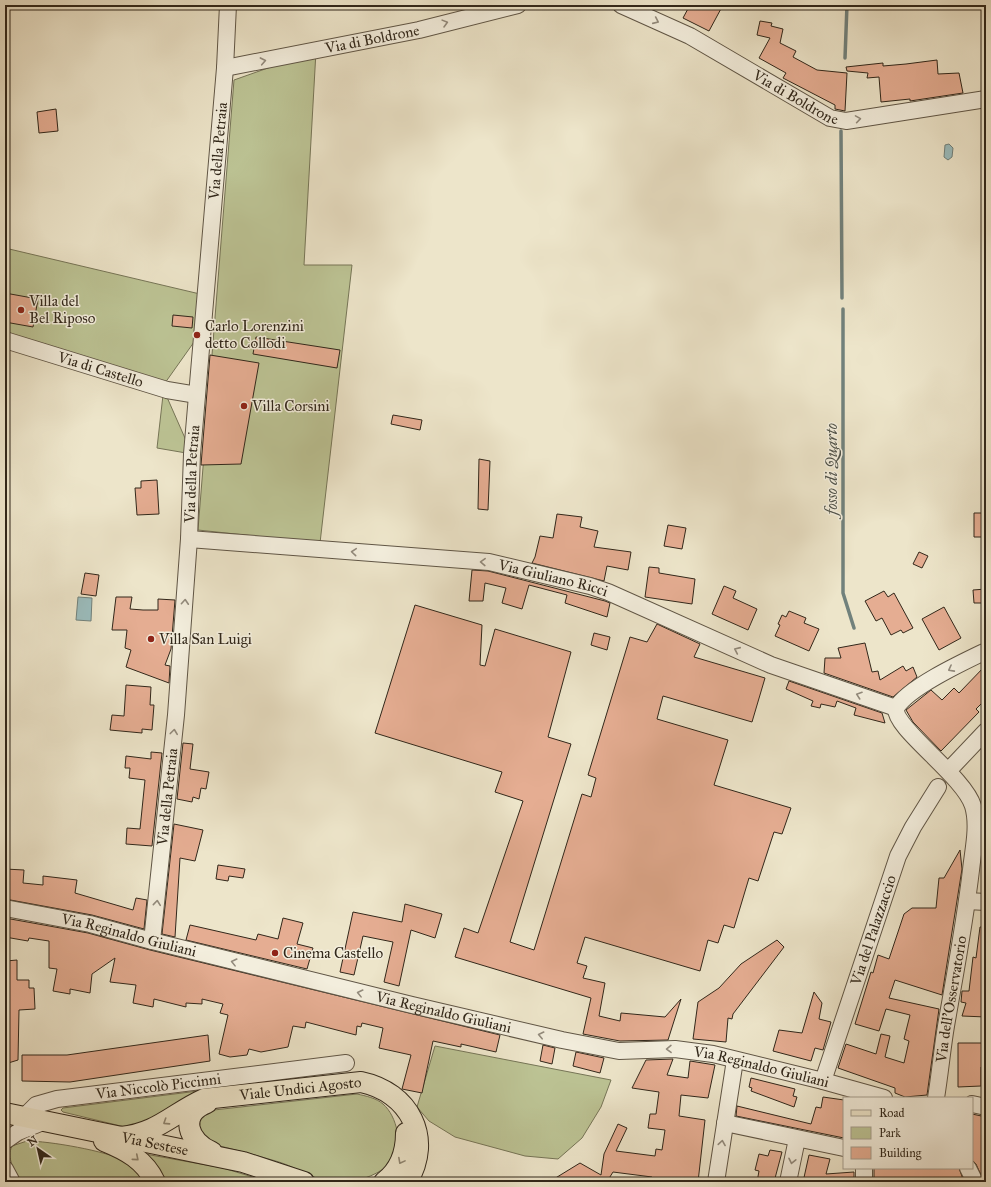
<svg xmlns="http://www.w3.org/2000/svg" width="991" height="1187" viewBox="0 0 991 1187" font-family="'IM FELL Great Primer',serif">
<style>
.green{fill:#bcc394;stroke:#767557}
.water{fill:#9bbdbe;stroke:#71817c}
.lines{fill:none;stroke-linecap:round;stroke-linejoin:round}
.stream{stroke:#71817c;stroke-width:3.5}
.building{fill:#e5ad92;stroke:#31271a}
.minor-casing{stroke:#605646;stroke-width:18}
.major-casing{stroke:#31271a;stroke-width:22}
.minor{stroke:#f3eedd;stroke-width:16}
.major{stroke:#ede5ca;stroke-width:20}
.oneway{stroke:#928a7c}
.oneway2{stroke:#8f8672}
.poi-dot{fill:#8f2418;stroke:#f3eedd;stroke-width:1.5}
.labels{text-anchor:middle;stroke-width:3;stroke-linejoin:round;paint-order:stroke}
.street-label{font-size:15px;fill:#31271a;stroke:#f3eedd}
.poi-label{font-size:15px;fill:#31271a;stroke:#f3eedd;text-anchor:start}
.water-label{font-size:16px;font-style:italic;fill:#51544b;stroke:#f3eedd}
</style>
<rect width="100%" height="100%" fill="#ede5ca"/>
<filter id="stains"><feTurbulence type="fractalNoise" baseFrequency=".005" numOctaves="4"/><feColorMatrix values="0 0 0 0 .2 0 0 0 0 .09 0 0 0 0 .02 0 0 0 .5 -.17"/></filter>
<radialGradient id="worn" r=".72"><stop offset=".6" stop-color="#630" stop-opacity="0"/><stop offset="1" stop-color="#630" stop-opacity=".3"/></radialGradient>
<path class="green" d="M316,51L304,265H352L320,543L198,530L234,80Z
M5,248L200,294L199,335L165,383L5,332Z
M163,395H166L192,454L157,448Z
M435,1046L611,1080L601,1107L582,1138L558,1159L525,1156L455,1137L429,1121L417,1107Z
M206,1090V1094L129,1128L63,1112L61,1110L63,1108Z
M357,1094C366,1096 376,1098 383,1104C397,1116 404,1146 391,1162C382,1173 361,1181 347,1182C317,1184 306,1171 279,1162C256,1155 232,1149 208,1143L197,1123L205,1111Z
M27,1141C49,1141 107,1151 125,1161C133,1166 139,1174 144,1182H20C15,1171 6,1158 12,1146Z
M145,1154L223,1168L269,1182H164Z"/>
<path class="water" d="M949,144L953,148L952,157L948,160L944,157L945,145Z
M78,597L92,598L91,621L76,620Z"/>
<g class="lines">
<path class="stream" d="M845,58L847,5
M841,131L842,298
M843,309V593L854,628"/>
</g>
<path class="building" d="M690,5H723L709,31L683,18Z
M760,21L772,23L771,26L783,29L780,43L796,51L793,57L817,70L847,73L845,111L835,109V105L783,78L786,73L759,58L770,38L757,35Z
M937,60L938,74L959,73L963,93L910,101V99L881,102L879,77L867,78L868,73L847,71L846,67L883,63V66L906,64Z
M56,109L58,131L39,133L37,112Z
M5,293L38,299L33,327L5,322Z
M173,315L193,317L192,328L172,326Z
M256,337L340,350L337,368L253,354Z
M210,355L259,363L241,464L201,465Z
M393,415L422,420L420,430L391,424Z
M479,459L490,461L488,510L478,509Z
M157,480L159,514L137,515L135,488H141V481Z
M974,513H985L984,537H974Z
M557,514L582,517L580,527L598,531L594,547L631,552L628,570L607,566L604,581L532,563L535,557L540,536L553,538Z
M668,525L686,528L682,549L664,546Z
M919,552L928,556L922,568L913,564Z
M649,567L659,568V573L695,579L692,604L645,597Z
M472,570L488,571L605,601L610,603L607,617L565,603L567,595L529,585L522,609L502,603L506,588L485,583L483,601H469Z
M85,573L99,575L96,596L81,594Z
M724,586L736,591L733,598L757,609L748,630L712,614Z
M986,589V603H974L973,590Z
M884,591L888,597L894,593L913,628L903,633L901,630L891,635L882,618L876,621L865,601Z
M116,597H132L130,609L143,610H158V599L175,600L171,649L165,665L170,666L169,683L126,667L131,650L125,648L127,630H112Z
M415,605L482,625L480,665L485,666L495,629L571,652L548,737L571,744L510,942L534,950L582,794L591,797L596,778L588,775L630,637L647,642L657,624L700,644L694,657L765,678L752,722L663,696L657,719L728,740L714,785L791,808L782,834L774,832L758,881L749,878L734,928L724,925L718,943L708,940L700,971L585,937L577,963L587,966L583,978L605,983L599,1016L620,1021L621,1013L665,1017L681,999L668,1040L620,1041L583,1034L591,998L455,957L464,928L478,933L523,801L495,792L502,772L375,733Z
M944,607L961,638L939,650L922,619Z
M789,611L806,618L804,623L819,629L809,651L775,636L780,625L778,624L782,615L786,617Z
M594,633L610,637L607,650L591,645Z
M865,643L872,672L878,671L880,680L903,666L906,671L913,667L917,677L893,697L824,673L825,658H841L838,648Z
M986,665V699L976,709L979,712L941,751L913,722L906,710L931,690L942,700L954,688L959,693Z
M789,681L882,713L885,723L854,715L856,708L837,701L835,707L821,704L820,708L811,706L813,701L786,689Z
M126,685L151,687L150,705H154L152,730L142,729V733L110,730L112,715L124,716Z
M183,743L193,744L190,769L209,772L206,789L201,788L199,799L193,797L192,802L177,799Z
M151,752L162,753L152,846L126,844L127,828L140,829L145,780L129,778L130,768H125L126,756L151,759Z
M174,824L203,830L195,861L180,858L175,937L162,934Z
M960,850L962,869L942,995L895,980L889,998L939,1009L927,1095L905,1097L895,1093V1088L838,1068L846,1044L876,1054L881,1034L890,1036L885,1057L904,1063L909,1041L904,1039L910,1015L886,1009L879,1031L855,1024L871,972L873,973L878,955L889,959L904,914L912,908H936L939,878H944Z
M218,865L245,869L243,878L229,876L228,881L216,879Z
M5,869L24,870L23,883L43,885V876L77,880L75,893L133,910L136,898L147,900L144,929L92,915L5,899Z
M405,904L442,914L435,938L411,930L399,986L384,982L393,942L363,936L354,975L340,972L353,912L402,922Z
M5,918L88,933L150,950L500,1035L496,1052L461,1044V1047L433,1041L422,1093L402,1089L411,1055L379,1048L383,1028L362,1023L361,1027L357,1026L356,1035L306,1022L305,1028L293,1026L288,1047L261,1052L249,1049L247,1055L230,1057L219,1054L228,1015L220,1013L223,1004L202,999V1004L186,1003V1007L154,999L153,1007L133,1003L136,985L110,982L115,958L92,974L90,993L70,989V994L53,991L57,969L49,968V941L29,938L28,941L5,937Z
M283,918L303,923L297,944L313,948L307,969L186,940L190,925L256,940L258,934L278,939Z
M980,927H986V1017L962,1016L966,1003L961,1002L962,991H969L973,957L976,958Z
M777,940L784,947L733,1014L732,1019L728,1018L726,1042L693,1039L698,1002L719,988L741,964Z
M17,960V980H29V988H34L35,1009L19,1010L18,1060L5,1064L6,961Z
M814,992L822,1003L819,1019L831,1022L823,1050L815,1048L811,1061L773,1051L779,1030L802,1033Z
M208,1035L210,1061L70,1082L22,1081V1055H67Z
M958,1043H986V1067H981V1086L958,1087Z
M543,1045L555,1048L552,1064L540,1061Z
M576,1052L604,1058L600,1073L573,1066Z
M673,1059L667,1075L688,1078L690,1061L715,1065L708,1098L681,1095L679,1116L705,1120L698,1182H668L652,1179V1177L613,1172L608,1180L612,1182H549L580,1163L601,1175L604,1154L618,1124L627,1128L616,1151L655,1156L656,1149L662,1150L665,1130L648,1128L650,1114H656L659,1092L632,1088L646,1060Z
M751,1078L795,1089L793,1096L797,1097L794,1107L751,1091L752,1088L749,1087Z
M823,1097L844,1100V1138L736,1116L737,1106L811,1124L816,1107L821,1108Z
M972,1114L986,1117V1182H984L976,1164L972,1160Z
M770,1150L782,1152L774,1182H757L759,1171L755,1170L759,1154L768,1156Z
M809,1155L830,1159L826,1174L854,1172V1182H803Z
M874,1168H959L964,1182H874Z"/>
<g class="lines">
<defs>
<g id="minor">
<path id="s1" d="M621,5L690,36L830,118L846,121L986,99"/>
<path id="s2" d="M225,68L419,30L518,5"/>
<path id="s3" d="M5,340L167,390L197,395"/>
<path id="s4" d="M189,539L489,562L590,586L608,592L771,665L896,708"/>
<path d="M949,770L986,731"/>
<path d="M967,901L986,902"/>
<path id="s5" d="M5,908L90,924L152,941L412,1005L562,1040L619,1051L675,1049L713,1054L823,1081L884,1098"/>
<path id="s6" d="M152,941L176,715L189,539L192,454L225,68L228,5"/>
<path id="s7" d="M823,1081L898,856L913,827L938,787"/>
<path id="s8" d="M936,1098C940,1074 942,1050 946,1026C955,974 965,922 971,870C973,850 979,826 973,806C964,776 893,728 896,708C909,687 963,662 986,651"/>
<path d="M972,1104L986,1107"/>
<path id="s9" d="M24,1117L36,1105L57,1099L346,1063"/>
<path d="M725,1123L844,1148"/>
<path d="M5,1141L18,1132L43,1122"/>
<path d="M864,1168V1182"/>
<path d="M968,1168L975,1182"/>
<path d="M5,1169L12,1182"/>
<path d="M716,1182L735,1060"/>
<path d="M788,1182L797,1139"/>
</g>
<g id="major">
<path d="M207,1103C178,1114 188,1142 212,1152"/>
<path id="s10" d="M5,1113L243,1162L304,1182"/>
<path id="s11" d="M121,1137C158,1133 173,1113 204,1099L361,1082C409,1092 434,1138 407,1182"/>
<path d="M104,1141C126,1150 145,1160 155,1182"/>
<path d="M384,1182C400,1170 406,1153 406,1133"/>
</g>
</defs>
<use href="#minor" class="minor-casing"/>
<use href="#major" class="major-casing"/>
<use href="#minor" class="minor"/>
<use href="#major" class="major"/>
</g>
<defs><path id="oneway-chevron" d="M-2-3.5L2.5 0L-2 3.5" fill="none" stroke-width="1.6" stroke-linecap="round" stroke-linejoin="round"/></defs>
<g class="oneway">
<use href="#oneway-chevron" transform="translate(656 21) rotate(24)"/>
<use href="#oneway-chevron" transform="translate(445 23) rotate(-15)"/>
<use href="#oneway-chevron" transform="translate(263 61) rotate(-11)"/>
<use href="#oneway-chevron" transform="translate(858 119) rotate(-9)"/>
<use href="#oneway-chevron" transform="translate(354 552) rotate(-175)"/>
<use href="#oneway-chevron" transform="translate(483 562) rotate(-178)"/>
<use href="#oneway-chevron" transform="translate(185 602) rotate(-86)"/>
<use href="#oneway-chevron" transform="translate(737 650) rotate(-156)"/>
<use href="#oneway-chevron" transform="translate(951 669) rotate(152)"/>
<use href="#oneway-chevron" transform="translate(859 695) rotate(-161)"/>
<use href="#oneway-chevron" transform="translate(174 732) rotate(-83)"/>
<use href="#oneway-chevron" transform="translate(157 903) rotate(-84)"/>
<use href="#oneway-chevron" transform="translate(234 962) rotate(-166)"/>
<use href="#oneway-chevron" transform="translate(360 993) rotate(-166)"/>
<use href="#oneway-chevron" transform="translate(541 1035) rotate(-167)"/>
<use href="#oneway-chevron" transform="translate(669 1049) rotate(179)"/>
<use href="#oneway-chevron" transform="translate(722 1143) rotate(-81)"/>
<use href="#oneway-chevron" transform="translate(792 1161) rotate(102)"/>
</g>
<g class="oneway2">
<use href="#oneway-chevron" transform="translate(166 1122) rotate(147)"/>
<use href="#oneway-chevron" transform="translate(136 1158) rotate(40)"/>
<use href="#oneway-chevron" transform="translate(401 1161) rotate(118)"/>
</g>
<g class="poi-dot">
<circle cx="21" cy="310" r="4"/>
<circle cx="197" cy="335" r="4"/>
<circle cx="244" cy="406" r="4"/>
<circle cx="151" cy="639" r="4"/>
<circle cx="275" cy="953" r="4"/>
</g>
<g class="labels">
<g class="street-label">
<text dy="5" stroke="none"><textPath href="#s2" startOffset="150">Via di Boldrone</textPath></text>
<text dy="5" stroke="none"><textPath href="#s1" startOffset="198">Via di Boldrone</textPath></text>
<text dy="5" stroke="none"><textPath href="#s6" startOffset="793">Via della Petraia</textPath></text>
<text dy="5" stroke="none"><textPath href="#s3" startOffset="100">Via di Castello</textPath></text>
<text dy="5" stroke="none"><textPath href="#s6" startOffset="469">Via della Petraia</textPath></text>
<text dy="5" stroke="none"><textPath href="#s4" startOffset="367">Via Giuliano Ricci</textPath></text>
<text dy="5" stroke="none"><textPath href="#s6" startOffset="145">Via della Petraia</textPath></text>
<text dy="5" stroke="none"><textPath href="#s7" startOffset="159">Via del Palazzaccio</textPath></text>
<text dy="5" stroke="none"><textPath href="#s5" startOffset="127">Via Reginaldo Giuliani</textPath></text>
<text dy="5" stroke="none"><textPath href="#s8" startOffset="100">Via dell'Osservatorio</textPath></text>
<text dy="5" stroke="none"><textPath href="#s5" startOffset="451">Via Reginaldo Giuliani</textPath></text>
<text dy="5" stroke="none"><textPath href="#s5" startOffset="775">Via Reginaldo Giuliani</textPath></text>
<text dy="5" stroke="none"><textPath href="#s9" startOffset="141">Via Niccolò Piccinni</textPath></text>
<text dy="5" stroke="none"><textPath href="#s11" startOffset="189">Viale Undici Agosto</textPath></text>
<text dy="5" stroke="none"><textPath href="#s10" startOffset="153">Via Sestese</textPath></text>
</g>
<g class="poi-label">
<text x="29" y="306">Villa del<tspan x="29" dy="17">Bel Riposo</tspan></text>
<text x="205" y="331">Carlo Lorenzini<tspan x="205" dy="17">detto Collodi</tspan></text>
<text x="252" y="411">Villa Corsini</text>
<text x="159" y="644">Villa San Luigi</text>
<text x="283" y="958">Cinema Castello</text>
</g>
<g class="water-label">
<text transform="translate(831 469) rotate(-90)" y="6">fosso di Quarto</text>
</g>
</g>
<rect width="991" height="1187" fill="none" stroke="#ede5ca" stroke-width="20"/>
<rect x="6" y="6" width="979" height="1175" fill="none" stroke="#31271a" stroke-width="2"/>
<rect x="10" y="10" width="971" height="1167" fill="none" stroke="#31271a"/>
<rect x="843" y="1097" width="130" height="72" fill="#f3eedd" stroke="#a59e8f"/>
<rect x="851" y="1110" width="20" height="6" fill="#ede5ca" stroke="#a59e8f"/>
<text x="879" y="1117" font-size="12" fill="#31271a">Road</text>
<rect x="851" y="1127" width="20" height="12" fill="#bcc394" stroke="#a59e8f"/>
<text x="879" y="1137" font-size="12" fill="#31271a">Park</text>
<rect x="851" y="1147" width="20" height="12" fill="#e5ad92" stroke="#a59e8f"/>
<text x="879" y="1157" font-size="12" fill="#31271a">Building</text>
<g transform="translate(38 1149) rotate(326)" stroke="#f3eedd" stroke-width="3" paint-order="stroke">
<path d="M0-3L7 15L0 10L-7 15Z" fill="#31271a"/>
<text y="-6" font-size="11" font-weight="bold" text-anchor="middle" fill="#31271a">N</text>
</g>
<rect width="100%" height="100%" filter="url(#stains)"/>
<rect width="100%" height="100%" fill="url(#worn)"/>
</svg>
